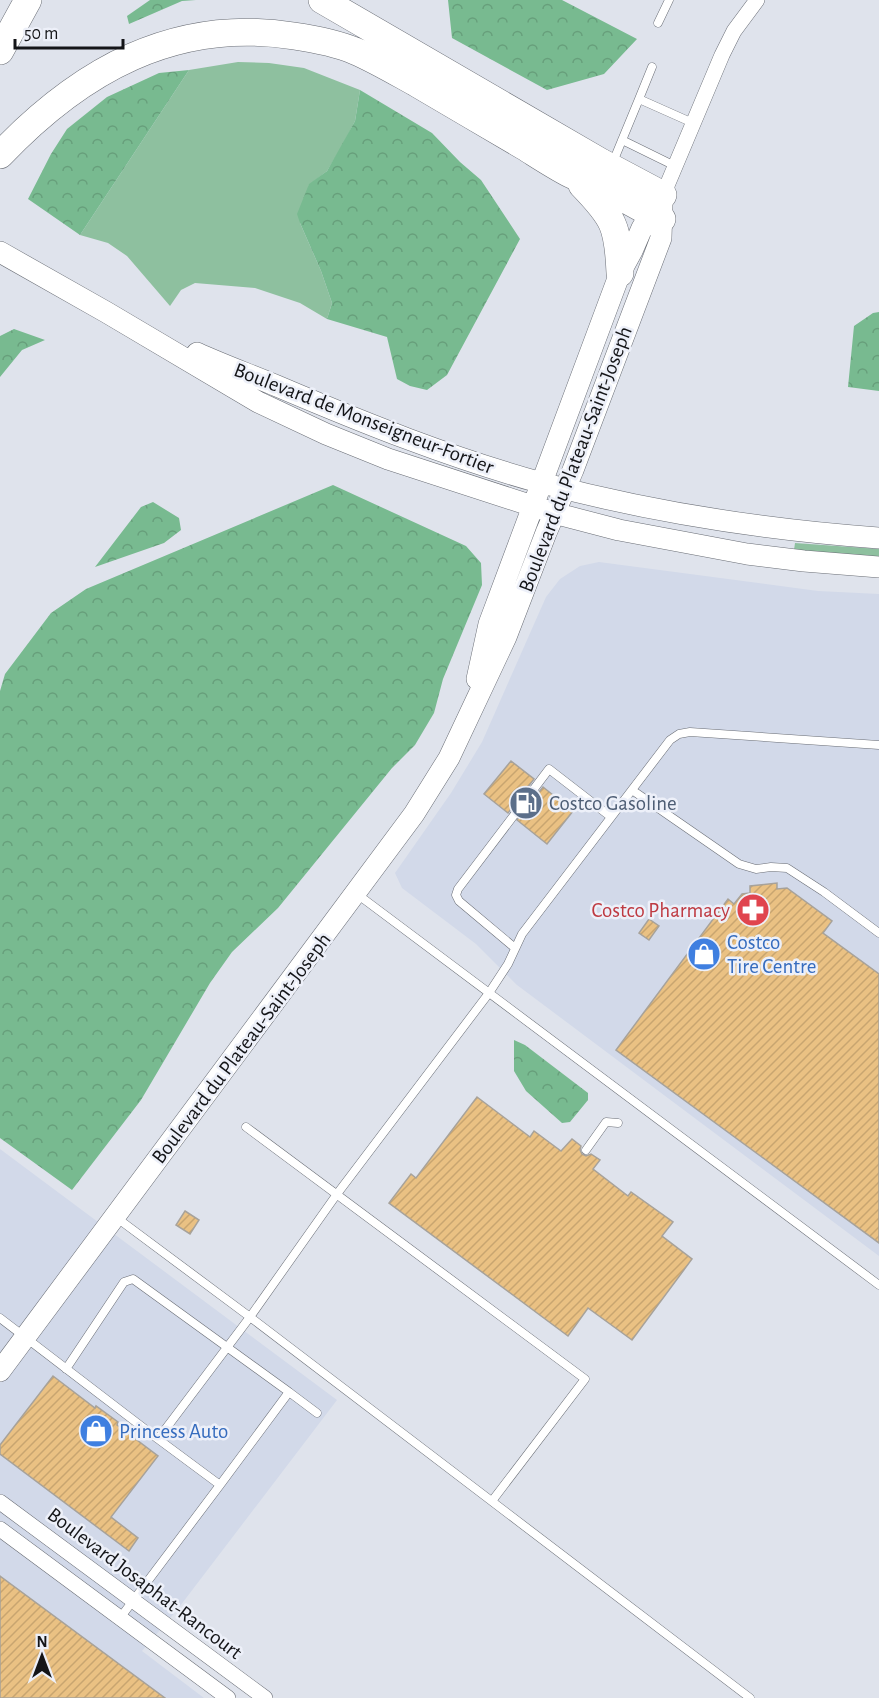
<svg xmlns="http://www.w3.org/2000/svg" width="879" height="1698" viewBox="0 0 879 1698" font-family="'Alegreya Sans',sans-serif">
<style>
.built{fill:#d2d9e9}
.grass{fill:#8ec09f}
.forest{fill:url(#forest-crowns)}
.building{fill:url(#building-hatch);stroke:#a7a29a;stroke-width:1.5}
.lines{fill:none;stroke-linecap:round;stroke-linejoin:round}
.lane-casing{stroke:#696d75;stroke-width:9}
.street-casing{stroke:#696d75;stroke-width:16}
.secondary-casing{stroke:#696d75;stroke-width:22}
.highway-casing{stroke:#696d75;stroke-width:28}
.lane{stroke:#fff;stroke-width:8}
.street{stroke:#fff;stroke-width:15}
.secondary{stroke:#fff;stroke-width:21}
.highway{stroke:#fff;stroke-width:27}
.labels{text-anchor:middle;stroke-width:5;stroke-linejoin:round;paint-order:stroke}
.street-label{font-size:21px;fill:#141518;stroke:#edf0f9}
.service-label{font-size:21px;fill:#4e5e75;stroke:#edf0f9;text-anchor:start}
.health-label{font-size:21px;fill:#be3a42;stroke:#edf0f9;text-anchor:end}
.shop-label{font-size:21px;fill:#366cbe;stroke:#edf0f9;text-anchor:start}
</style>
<defs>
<pattern id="forest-crowns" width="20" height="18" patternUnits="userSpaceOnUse" patternTransform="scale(1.5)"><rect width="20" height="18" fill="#78ba90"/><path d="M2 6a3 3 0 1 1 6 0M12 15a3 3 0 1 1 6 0" fill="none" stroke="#679f7b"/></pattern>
<pattern id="building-hatch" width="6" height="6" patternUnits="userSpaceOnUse" patternTransform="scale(1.5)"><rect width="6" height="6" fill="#eac183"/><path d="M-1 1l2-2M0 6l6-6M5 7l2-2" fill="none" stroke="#c8a570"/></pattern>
</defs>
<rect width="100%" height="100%" fill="#dfe3ec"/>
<path class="built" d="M599,562L818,591L879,594V1256L517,985L476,944L402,888L395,873L451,793L482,742L546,597L560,579L580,566Z
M0,1149L337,1400L177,1610L142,1651L204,1698H0Z"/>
<path class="grass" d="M238,62L269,63L304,68L360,90L355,121L341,148L327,171L309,185L300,223L321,271L332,303L327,319L300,303L255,288L195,283L181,290L170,306L127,256L108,243L80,235L189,70Z
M795,543L879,549V557L794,550Z"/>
<path class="forest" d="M150,0H196L182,1L129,24L127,16Z
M448,0H562L637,39L604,74L547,90L452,38Z
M189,70L80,235L28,199L51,154L67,129L107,97L159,73Z
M360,90L432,133L460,162L481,180L520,239L447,375L427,390L410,386L397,379L387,337L327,319L332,303L321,271L300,223L297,214L309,184L327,171L355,121Z
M879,312V391L848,387L854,326L873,313Z
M14,329L45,340L22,350L0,377V336Z
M333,485L466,546L481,563L482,585L443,679L434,713L415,745L392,768L278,908L232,952L210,983L141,1100L72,1190L0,1138V691L5,674L51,613L86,589Z
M153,502L179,518L181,530L164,543L95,567L141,507Z
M514,1040L525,1045L588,1093V1100L570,1122L562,1123L526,1091L514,1071Z"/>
<path class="building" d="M511,761L534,779L508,813L484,794Z
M543,787L573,811L547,844L517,820Z
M777,883V889L787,888L832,921L823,933L879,974V1243L616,1050L728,899L734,904L742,894L750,893V886Z
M649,919L659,926L649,940L639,933Z
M477,1097L530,1137L534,1131L561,1151L572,1139L581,1146L580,1150L582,1154L586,1156L591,1154L600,1160L593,1169L628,1196L631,1192L673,1222L662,1236L692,1259L632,1340L588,1308L568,1336L389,1203L411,1174L416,1178Z
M185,1211L199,1220L190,1234L176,1225Z
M53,1376L95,1408L96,1406L118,1422L117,1425L158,1456L111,1517L138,1538L129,1551L0,1454V1445Z
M0,1576L165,1698H0Z"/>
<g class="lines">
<defs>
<path id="lane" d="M658,23L669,0
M639,99L652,67
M622,140L675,166
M613,162L639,99L693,123
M632,790L739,864L756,869L771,867L787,868L824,892L879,933
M357,894L879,1285
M515,948L459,901L456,895L458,889L549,769L611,817
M246,1127L585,1379L492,1501
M586,1150L606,1122L618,1123
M117,1218L250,1317L750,1698
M0,1318L158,1439L250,1317L337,1194L489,993L508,964L522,934L670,740L679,734L690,732L879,745
M66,1369L124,1282L133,1279L289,1392L220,1485L158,1439
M289,1392L317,1413
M120,1618L220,1485"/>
<path id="street" d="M663,195L722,55L734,31L757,0
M0,1502L265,1698
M0,1529L228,1698"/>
<path id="secondary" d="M0,252L106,312L258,402L326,434L388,459L554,513L619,530L747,554L804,561L879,567
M197,353C223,365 251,375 277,386C364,423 451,458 542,483C652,512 766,530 879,538
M477,679L489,624L620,273L632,251L642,228L658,202
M0,1371L414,814L449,758L506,637L546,533L573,470L661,238L662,205"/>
<path id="highway" d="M322,0L601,162L663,195
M0,51L28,0
M0,155C80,71 174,17 294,36C314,39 336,43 355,51C376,60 396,72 416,83C452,104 489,126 525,147C541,157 556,167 572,175C584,181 598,185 610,191C627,200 644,210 662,219
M582,185C614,218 618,226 620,273"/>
</defs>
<use href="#lane" class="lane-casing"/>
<use href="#street" class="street-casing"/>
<use href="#secondary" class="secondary-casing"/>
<use href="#highway" class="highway-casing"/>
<use href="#lane" class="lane"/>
<use href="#street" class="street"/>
<use href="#secondary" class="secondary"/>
<use href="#highway" class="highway"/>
</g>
<defs>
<symbol id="fuel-disc" viewBox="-11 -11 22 22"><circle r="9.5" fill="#5c6f8a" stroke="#edf0f9"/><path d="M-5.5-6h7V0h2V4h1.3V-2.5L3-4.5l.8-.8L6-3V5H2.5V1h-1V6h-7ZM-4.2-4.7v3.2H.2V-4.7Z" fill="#fff"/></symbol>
<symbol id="pharmacy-disc" viewBox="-11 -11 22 22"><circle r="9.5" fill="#e0444e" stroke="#edf0f9"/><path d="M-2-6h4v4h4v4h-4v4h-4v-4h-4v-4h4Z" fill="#fff"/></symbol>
<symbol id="shop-disc" viewBox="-11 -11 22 22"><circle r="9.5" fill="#3f7fe0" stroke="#edf0f9"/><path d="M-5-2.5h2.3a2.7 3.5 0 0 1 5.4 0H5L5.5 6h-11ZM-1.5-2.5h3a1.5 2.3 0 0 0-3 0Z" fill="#fff"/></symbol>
</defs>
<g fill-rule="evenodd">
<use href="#fuel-disc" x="507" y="784" width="38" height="38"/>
<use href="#pharmacy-disc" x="734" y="891" width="38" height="38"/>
<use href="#shop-disc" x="685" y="935" width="38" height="38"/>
<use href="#shop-disc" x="77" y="1412" width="38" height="38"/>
</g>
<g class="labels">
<g class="street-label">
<text transform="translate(364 418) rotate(21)" y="7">Boulevard de Monseigneur-Fortier</text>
<text transform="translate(575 459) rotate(-69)" y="7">Boulevard du Plateau-Saint-Joseph</text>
<text transform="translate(241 1048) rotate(-53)" y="7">Boulevard du Plateau-Saint-Joseph</text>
<text transform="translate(145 1583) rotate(37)" y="7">Boulevard Josaphat-Rancourt</text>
</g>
<g class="service-label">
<text x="549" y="810">Costco Gasoline</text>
</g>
<g class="health-label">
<text x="730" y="917">Costco Pharmacy</text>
</g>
<g class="shop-label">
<text x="727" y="949">Costco<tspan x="727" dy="24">Tire Centre</tspan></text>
<text x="119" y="1438">Princess Auto</text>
</g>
</g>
<g transform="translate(42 1656)" stroke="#edf0f9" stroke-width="4.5" paint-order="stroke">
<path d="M0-4.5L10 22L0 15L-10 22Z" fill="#141518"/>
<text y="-9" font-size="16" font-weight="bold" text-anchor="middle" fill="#141518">N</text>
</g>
<path d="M15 39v9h108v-9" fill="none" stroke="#141518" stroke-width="3"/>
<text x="24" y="39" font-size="18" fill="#141518" stroke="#edf0f9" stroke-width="4.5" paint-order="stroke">50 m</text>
</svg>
